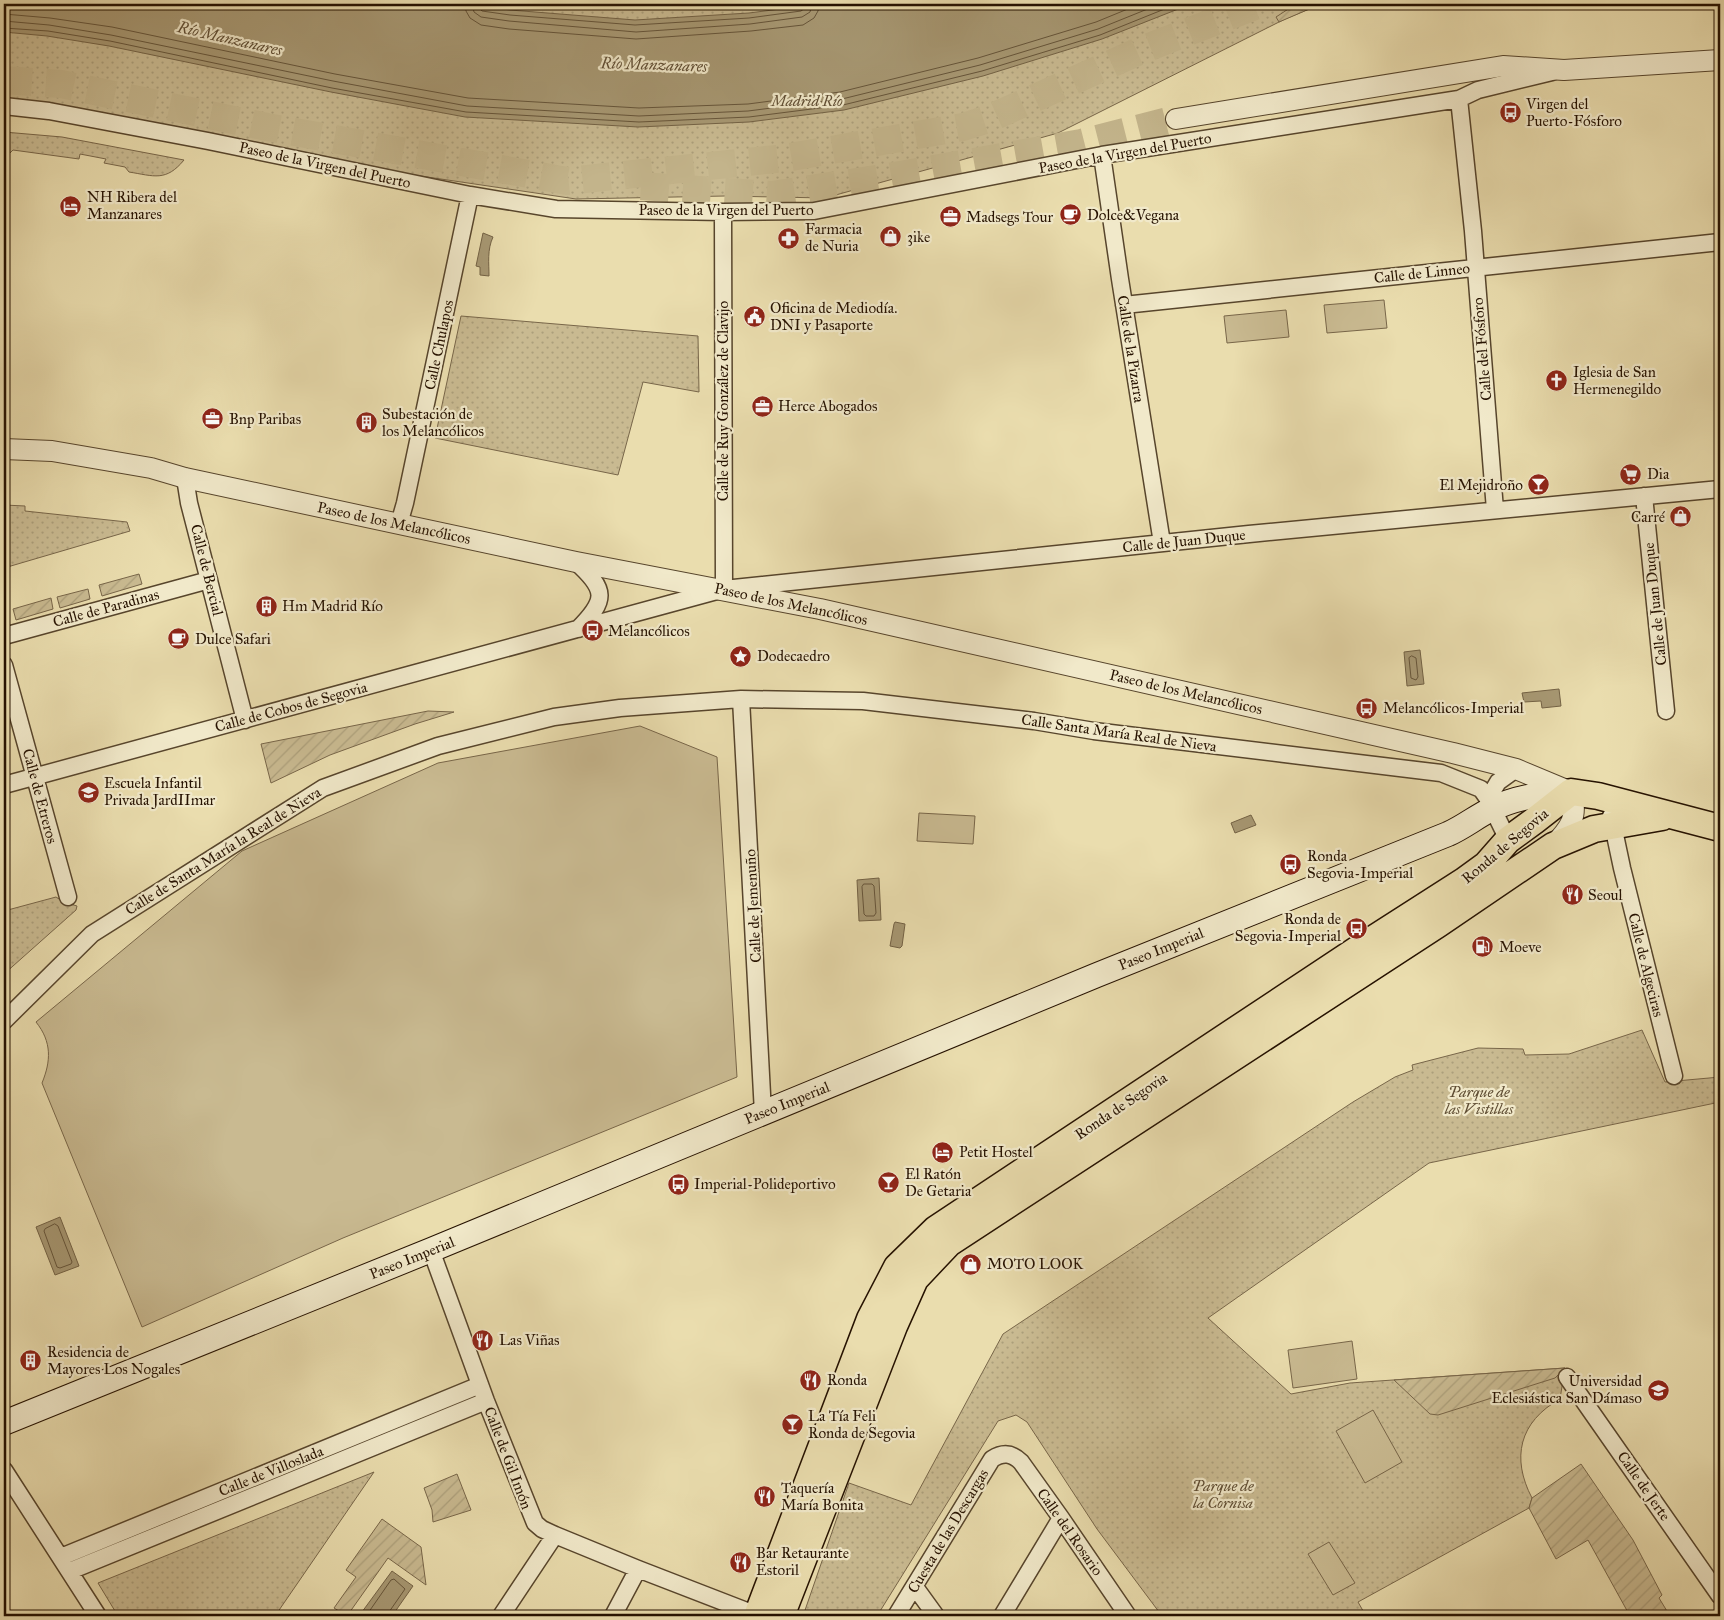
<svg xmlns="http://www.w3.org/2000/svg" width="1724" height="1620" viewBox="0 0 1724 1620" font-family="'IM FELL Great Primer',serif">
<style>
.grass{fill:url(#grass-dots);stroke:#786649}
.garden{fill:url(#garden-furrows);stroke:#786649}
.pitch{fill:#c9ba91;stroke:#786649}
.water{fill:#a79873;stroke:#736245}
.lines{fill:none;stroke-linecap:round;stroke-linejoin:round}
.shore{stroke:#66553a;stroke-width:1}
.motorway-tunnel{stroke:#c3b48b;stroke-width:28;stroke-dasharray:28 14;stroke-linecap:butt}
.minor-casing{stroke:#57452c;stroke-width:19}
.tertiary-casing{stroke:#57452c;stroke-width:22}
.secondary-casing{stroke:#261201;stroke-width:26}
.primary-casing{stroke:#261201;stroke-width:29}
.minor{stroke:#f1e9ca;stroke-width:16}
.tertiary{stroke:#f1e9ca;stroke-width:20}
.secondary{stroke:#f1e9ca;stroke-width:24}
.primary{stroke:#eaddae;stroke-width:26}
.labels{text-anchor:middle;stroke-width:4.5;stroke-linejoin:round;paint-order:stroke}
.park-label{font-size:15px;font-style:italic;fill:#5f4d33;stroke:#f1e9ca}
.poi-label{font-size:15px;fill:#261201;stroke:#f1e9ca;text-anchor:start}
.street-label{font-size:15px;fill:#261201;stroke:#f1e9ca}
.water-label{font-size:16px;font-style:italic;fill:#604e34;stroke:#f1e9ca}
</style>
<defs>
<pattern id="grass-dots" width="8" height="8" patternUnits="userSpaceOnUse" patternTransform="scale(1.25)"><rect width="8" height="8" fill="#c9ba91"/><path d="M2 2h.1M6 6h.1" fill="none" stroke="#ac9f7b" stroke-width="1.8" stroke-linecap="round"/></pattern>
<pattern id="garden-furrows" width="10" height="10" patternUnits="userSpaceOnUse" patternTransform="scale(1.25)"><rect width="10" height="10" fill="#c9ba91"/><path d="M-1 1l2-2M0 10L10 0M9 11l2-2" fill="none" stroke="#ac9f7b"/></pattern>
</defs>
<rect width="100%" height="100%" fill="#eaddae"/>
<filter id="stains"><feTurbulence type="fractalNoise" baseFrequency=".004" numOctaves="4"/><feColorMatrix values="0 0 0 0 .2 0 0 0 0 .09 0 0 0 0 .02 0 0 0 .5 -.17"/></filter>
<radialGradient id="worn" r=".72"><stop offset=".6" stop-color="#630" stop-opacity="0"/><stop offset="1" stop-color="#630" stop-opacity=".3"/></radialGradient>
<path class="grass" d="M4,4H1321L1285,19L1058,133L825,198L725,196L576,199L380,170L4,103Z
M4,132L62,137L184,160C166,182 154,176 129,172L125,167L104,163L106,159L80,154L79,159L13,150L8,155H4Z
M461,316L698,336L699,392L643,382L618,475L435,438Z
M4,505L25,506V511L127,522L130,531L4,568Z
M56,897L64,902L77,906L76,910L4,974V911Z
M1642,1030L1665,1082L1720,1077V1102L1429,1163L1208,1318L1291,1394L1350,1383L1565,1368L1560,1399C1519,1422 1511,1458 1532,1498L1529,1508L1358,1602L1366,1616H1162L1097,1529L1027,1422L1016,1415L998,1421L877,1616H803L849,1483L911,1505L1003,1334L1353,1102L1395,1077L1413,1070L1412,1065L1478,1048L1523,1049L1525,1055L1569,1054Z
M374,1472L275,1616H118L98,1583Z"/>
<path class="garden" d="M1296,4H1321L1279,22L1276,17Z
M139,574L142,584L102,596L99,585Z
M88,589L90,599L60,608L57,597Z
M51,598L53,609L16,620L13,609Z
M428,711L454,712L415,724L330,755L271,783L261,744Z
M1565,1368L1555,1378L1438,1415L1430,1414L1394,1380Z
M1581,1464L1633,1540L1662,1595L1659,1598L1670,1616H1630L1588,1540L1556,1559L1529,1508L1532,1498Z
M457,1474L471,1510L433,1522L432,1510L424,1488Z
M382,1519L421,1547L426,1585L388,1558L347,1616L334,1608L356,1577L346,1570Z"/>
<path class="pitch" d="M1384,300L1387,328L1327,333L1324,305Z
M1286,310L1289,337L1227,343L1224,316Z
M640,726L717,757L737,1077L343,1238L142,1327L42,1083C51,1061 52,1042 36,1022L242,851L438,763Z
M919,813L975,816L973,844L917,841Z
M1352,1341L1357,1379L1293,1388L1288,1350Z
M1373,1410L1402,1462L1365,1483L1336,1431Z
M1329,1542L1355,1583L1333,1595L1308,1554Z"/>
<path class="water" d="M4,4H467L510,10L635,20L749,13L819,4H1191L1102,39L983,76L844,110L749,122L638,127L465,117L331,92L109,46L47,36L4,32Z
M483,233L493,237C487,250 489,263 489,276L480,275V267L476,266Z
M1420,650L1424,684L1407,686L1404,652Z
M1559,689L1561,706L1542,708L1541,701L1524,702L1522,693Z
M1251,815L1256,825L1235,833L1231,823Z
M879,878L881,920L859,921L857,880Z
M895,922L905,924L902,946L900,948L890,946L894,924Z
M60,1217L79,1266L55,1275L36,1227Z
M392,1571L413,1586L392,1616H359Z"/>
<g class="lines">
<path class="shore" d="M465,4L466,11L470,18L481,25L509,29L636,39L751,31L803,25L814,18L818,11L819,4
M472,4L474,12L481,17L509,21L636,32L750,24L802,17L810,12L812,4
M479,4V8L482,11L510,15L635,25L749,18L801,11L805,8V4
M4,14L50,18L112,27L335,74L468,98L639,108L748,104L840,92L978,58L1096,22L1140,4
M4,21L49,25L111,35L333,81L467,106L639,116L748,111L842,99L980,65L1098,29L1160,4
M4,28L48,31L110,41L332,88L466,112L639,122L749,117L843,105L982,71L1100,35L1177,4
M1412,656L1416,658L1418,677L1416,680L1411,678L1409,658Z
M864,884H872L874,886L876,913L874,916H866L864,914L862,887Z
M55,1224L58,1226L72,1262L71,1264L60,1268L57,1267L44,1231L45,1229Z
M366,1616L391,1580L394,1579L405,1589L389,1612L388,1616"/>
<path class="motorway-tunnel" d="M4,80L61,84L267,127L567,181L785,158L963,127L988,119L1144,49L1260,4
M641,186L772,195L889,177L1081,143L1176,119"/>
<defs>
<path id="minor" d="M1459,99L1473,231L1495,510
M4,106L49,111L208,141L470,195L556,209L723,212L814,211L1102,155L1459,99L1478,90L1552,72
M1102,155L1120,279L1162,543
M723,212L724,589
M1124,305L1720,242
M185,478L189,503L245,720
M1644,496L1666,711
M399,524L405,503L470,195
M576,562C607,590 607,600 578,629
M4,636L209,580
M4,665L68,897
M741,699L763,1113
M4,785L724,589L1249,534L1720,489
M1488,799L1498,782L1516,769
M1611,816L1622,868L1674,1076
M4,1021L92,934L323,788L438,746L554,717L620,708L741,699L863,701L1034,721L1094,731L1441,773L1481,789L1488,799L1508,840
M431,1250L486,1401L535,1523L542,1529L555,1535L638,1569L757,1615
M1567,1377L1720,1596
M4,1470L98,1616
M61,1557L480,1385
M70,1571L486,1401
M915,1587L936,1616
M501,1616L555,1535
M613,1616L638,1569
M896,1616L992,1459C1003,1452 1012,1453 1021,1462L1061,1518L1128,1616
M1002,1616L1061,1518"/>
<path id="tertiary" d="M1176,119L1503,66L1564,70L1720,60
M4,449L52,451L151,468L185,478L576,562L820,609L1453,753L1516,769L1571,792C1579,817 1570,828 1553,846"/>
<path id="secondary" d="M4,1423L431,1250L1097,975L1448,834C1464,827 1477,816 1492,809C1516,797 1544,793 1571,792"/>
<path id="primary" d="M757,1616L870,1319L897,1267L936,1229L1367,943L1464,881L1486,865L1508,840L1534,821L1571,792L1598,796L1720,828
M781,1616L894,1326L915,1279L949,1243L1438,924L1553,846L1594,829L1662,817"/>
</defs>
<use href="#minor" class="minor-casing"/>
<use href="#tertiary" class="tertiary-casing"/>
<use href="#secondary" class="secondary-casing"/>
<use href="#primary" class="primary-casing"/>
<use href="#minor" class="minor"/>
<use href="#tertiary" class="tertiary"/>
<use href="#secondary" class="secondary"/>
<use href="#primary" class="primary"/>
</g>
<defs>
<symbol id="bus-disc" viewBox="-11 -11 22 22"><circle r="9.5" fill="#8f2418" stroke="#f1e9ca"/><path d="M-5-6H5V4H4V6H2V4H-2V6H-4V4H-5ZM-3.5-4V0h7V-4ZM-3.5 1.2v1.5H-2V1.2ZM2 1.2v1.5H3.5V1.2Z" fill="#fff"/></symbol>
<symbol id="hotel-disc" viewBox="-11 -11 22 22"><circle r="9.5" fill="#8f2418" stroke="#f1e9ca"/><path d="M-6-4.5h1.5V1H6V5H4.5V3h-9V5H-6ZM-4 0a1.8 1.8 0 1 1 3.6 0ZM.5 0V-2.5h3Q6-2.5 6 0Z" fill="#fff"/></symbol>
<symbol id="cafe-disc" viewBox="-11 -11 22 22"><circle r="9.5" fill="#8f2418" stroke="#f1e9ca"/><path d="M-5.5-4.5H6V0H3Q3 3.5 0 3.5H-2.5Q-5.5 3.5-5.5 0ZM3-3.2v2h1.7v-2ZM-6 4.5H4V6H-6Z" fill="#fff"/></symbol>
<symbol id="office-disc" viewBox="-11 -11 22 22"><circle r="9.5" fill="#8f2418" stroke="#f1e9ca"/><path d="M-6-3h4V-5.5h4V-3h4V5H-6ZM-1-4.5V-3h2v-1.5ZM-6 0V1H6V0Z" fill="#fff"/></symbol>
<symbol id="shop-disc" viewBox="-11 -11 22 22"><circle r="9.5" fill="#8f2418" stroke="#f1e9ca"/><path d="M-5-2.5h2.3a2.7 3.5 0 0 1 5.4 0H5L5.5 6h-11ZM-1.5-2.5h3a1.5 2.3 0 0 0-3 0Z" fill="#fff"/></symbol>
<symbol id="pharmacy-disc" viewBox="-11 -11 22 22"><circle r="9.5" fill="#8f2418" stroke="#f1e9ca"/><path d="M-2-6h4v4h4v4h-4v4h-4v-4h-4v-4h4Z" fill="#fff"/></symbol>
<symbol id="civic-disc" viewBox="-11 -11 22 22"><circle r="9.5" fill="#8f2418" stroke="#f1e9ca"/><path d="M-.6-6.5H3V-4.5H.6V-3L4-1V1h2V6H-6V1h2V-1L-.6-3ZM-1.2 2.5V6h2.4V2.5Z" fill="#fff"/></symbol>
<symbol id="church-disc" viewBox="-11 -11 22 22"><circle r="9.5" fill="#8f2418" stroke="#f1e9ca"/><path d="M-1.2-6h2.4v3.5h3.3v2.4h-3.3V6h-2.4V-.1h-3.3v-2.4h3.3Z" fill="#fff"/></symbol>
<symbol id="building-disc" viewBox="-11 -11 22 22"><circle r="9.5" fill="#8f2418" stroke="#f1e9ca"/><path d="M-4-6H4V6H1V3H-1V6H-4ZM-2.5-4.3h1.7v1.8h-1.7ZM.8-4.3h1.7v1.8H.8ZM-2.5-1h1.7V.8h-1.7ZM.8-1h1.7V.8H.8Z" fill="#fff"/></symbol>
<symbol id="supermarket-disc" viewBox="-11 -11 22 22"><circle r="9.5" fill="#8f2418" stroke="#f1e9ca"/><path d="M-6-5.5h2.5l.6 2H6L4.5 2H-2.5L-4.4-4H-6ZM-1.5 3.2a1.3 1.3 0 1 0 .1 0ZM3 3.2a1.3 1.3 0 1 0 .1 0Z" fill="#fff"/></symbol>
<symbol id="bar-disc" viewBox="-11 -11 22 22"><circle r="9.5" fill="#8f2418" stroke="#f1e9ca"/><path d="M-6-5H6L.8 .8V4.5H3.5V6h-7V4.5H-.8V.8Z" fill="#fff"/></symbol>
<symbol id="sight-disc" viewBox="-11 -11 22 22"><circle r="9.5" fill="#8f2418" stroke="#f1e9ca"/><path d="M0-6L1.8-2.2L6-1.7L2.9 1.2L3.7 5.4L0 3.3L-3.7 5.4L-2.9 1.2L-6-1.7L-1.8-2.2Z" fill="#fff"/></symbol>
<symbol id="school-disc" viewBox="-11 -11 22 22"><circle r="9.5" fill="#8f2418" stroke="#f1e9ca"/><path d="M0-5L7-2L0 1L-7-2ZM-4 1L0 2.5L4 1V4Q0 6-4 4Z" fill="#fff"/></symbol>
<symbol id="restaurant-disc" viewBox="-11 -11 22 22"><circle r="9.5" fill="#8f2418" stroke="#f1e9ca"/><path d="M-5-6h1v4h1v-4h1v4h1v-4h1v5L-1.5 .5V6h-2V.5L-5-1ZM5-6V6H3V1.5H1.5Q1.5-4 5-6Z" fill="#fff"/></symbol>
<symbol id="fuel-disc" viewBox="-11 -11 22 22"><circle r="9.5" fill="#8f2418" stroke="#f1e9ca"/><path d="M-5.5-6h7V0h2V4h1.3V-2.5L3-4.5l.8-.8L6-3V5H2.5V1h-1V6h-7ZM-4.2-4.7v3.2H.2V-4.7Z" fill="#fff"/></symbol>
<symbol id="university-disc" viewBox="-11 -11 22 22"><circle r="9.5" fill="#8f2418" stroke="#f1e9ca"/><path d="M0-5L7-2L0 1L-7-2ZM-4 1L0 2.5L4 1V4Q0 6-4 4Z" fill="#fff"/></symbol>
</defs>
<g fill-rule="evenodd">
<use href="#bus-disc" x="1498" y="100" width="25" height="25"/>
<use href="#hotel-disc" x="58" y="194" width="25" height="25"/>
<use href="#cafe-disc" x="1058" y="202" width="25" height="25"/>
<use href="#office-disc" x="938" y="204" width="25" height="25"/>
<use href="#shop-disc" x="878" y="224" width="25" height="25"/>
<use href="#pharmacy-disc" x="776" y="226" width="25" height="25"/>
<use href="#civic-disc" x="742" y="304" width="25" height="25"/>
<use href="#church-disc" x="1544" y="368" width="25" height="25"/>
<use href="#office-disc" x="750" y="394" width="25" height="25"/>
<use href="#office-disc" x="200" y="406" width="25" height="25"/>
<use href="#building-disc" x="354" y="410" width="25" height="25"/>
<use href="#supermarket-disc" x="1618" y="462" width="25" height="25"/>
<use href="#bar-disc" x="1526" y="472" width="25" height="25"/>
<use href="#shop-disc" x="1668" y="504" width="25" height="25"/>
<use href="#building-disc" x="254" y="594" width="25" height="25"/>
<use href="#bus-disc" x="580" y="618" width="25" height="25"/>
<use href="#cafe-disc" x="166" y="626" width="25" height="25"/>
<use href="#sight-disc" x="728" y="644" width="25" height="25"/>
<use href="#bus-disc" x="1354" y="696" width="25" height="25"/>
<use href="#school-disc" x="76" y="780" width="25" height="25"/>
<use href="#bus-disc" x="1278" y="852" width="25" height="25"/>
<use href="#restaurant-disc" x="1560" y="882" width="25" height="25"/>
<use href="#bus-disc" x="1344" y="916" width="25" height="25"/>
<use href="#fuel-disc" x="1470" y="934" width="25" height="25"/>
<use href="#hotel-disc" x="930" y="1140" width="25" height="25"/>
<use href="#bar-disc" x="876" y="1170" width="25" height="25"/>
<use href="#bus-disc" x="666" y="1172" width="25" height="25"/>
<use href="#shop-disc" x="958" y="1252" width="25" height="25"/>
<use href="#restaurant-disc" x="470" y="1328" width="25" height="25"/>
<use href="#building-disc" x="18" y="1348" width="25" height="25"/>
<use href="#restaurant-disc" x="798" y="1368" width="25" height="25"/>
<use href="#university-disc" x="1646" y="1378" width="25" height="25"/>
<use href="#bar-disc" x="780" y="1412" width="25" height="25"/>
<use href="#restaurant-disc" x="752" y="1484" width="25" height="25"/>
<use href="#restaurant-disc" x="728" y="1550" width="25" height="25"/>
</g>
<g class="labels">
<g class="park-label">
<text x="807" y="106">Madrid Río</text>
<text x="1479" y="1097">Parque de<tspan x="1479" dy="17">las Vistillas</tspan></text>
<text x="1223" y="1491">Parque de<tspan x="1223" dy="17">la Cornisa</tspan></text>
</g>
<g class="poi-label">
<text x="1526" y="109">Virgen del<tspan x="1526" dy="17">Puerto-Fósforo</tspan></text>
<text x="87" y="202">NH Ribera del<tspan x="87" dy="17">Manzanares</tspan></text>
<text x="1087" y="220">Dolce&amp;Vegana</text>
<text x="966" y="222">Madsegs Tour</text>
<text x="805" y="234">Farmacia<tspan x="805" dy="17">de Nuria</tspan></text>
<text x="907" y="242">3ike</text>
<text x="770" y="313">Oficina de Mediodía.<tspan x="770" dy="17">DNI y Pasaporte</tspan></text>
<text x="1573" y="377">Iglesia de San<tspan x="1573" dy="17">Hermenegildo</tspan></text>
<text x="778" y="411">Herce Abogados</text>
<text x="382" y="419">Subestación de<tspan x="382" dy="17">los Melancólicos</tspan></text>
<text x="229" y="424">Bnp Paribas</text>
<text x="1647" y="479">Dia</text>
<text x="1523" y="490" text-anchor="end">El Mejidroño</text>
<text x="1665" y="522" text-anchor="end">Carré</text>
<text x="282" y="611">Hm Madrid Río</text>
<text x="608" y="636">Melancólicos</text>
<text x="195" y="644">Dulce Safari</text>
<text x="757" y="661">Dodecaedro</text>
<text x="1383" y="713">Melancólicos-Imperial</text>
<text x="104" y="788">Escuela Infantil<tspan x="104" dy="17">Privada JardIImar</tspan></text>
<text x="1307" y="861">Ronda<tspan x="1307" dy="17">Segovia-Imperial</tspan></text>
<text x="1588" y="900">Seoul</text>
<text x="1341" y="924" text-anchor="end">Ronda de<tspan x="1341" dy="17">Segovia-Imperial</tspan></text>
<text x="1499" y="952">Moeve</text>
<text x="959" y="1157">Petit Hostel</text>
<text x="905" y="1179">El Ratón<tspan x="905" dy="17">De Getaria</tspan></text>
<text x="694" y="1189">Imperial-Polideportivo</text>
<text x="987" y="1269">MOTO LOOK</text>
<text x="499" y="1345">Las Viñas</text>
<text x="47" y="1357">Residencia de<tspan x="47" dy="17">Mayores Los Nogales</tspan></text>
<text x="827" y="1385">Ronda</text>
<text x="1642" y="1386" text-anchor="end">Universidad<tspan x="1642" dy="17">Eclesiástica San Dámaso</tspan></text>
<text x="808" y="1421">La Tía Feli<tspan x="808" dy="17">Ronda de Segovia</tspan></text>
<text x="781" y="1493">Taquería<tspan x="781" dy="17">María Bonita</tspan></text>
<text x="756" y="1558">Bar Retaurante<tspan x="756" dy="17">Estoril</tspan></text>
</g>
<g class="street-label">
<text transform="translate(1125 153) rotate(-10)" y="5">Paseo de la Virgen del Puerto</text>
<text transform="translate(325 165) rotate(12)" y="5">Paseo de la Virgen del Puerto</text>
<text x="726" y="215">Paseo de la Virgen del Puerto</text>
<text transform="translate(1422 273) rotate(-6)" y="5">Calle de Linneo</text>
<text transform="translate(439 345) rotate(-78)" y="5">Calle Chulapos</text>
<text transform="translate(1131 349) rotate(81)" y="5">Calle de la Pizarra</text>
<text transform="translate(1482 349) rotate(-95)" y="5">Calle del Fósforo</text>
<text transform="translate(723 401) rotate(-90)" y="5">Calle de Ruy González de Clavijo</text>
<text transform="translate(394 523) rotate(12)" y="5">Paseo de los Melancólicos</text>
<text transform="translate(1184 541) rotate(-6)" y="5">Calle de Juan Duque</text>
<text transform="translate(207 570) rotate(76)" y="5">Calle de Bercial</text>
<text transform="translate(791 604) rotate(12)" y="5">Paseo de los Melancólicos</text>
<text transform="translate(1655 604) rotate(-96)" y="5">Calle de Juan Duque</text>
<text transform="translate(106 608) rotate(-15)" y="5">Calle de Paradinas</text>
<text transform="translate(1186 692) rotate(13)" y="5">Paseo de los Melancólicos</text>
<text transform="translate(291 707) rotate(-15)" y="5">Calle de Cobos de Segovia</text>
<text transform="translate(1119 733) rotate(8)" y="5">Calle Santa María Real de Nieva</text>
<text transform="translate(40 796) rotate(75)" y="5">Calle de Etreros</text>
<text transform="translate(1505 846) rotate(-40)" y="5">Ronda de Segovia</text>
<text transform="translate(223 851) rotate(-32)" y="5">Calle de Santa María la Real de Nieva</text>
<text transform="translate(753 906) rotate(-93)" y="5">Calle de Jemenuño</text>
<text transform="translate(1161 949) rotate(-22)" y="5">Paseo Imperial</text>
<text transform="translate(1646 965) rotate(76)" y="5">Calle de Algeciras</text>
<text transform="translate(787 1103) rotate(-22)" y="5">Paseo Imperial</text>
<text transform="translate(1121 1106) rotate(-34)" y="5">Ronda de Segovia</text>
<text transform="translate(412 1258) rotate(-22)" y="5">Paseo Imperial</text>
<text transform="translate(508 1458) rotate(69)" y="5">Calle de Gil Imón</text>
<text transform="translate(271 1471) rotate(-22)" y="5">Calle de Villoslada</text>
<text transform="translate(1644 1486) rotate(55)" y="5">Calle de Jerte</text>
<text transform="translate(948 1531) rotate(-59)" y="5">Cuesta de las Descargas</text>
<text transform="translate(1070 1532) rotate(55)" y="5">Calle del Rosario</text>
</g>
<g class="water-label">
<text transform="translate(230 38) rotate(13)" y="6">Río Manzanares</text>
<text transform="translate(654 64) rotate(2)" y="6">Río Manzanares</text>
</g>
</g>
<rect width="1724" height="1620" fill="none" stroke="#eaddae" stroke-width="20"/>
<rect x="5" y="5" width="1714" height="1610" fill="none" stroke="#261201" stroke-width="2.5"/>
<rect x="10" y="10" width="1704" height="1600" fill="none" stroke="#261201"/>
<rect width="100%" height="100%" filter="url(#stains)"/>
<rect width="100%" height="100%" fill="url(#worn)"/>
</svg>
